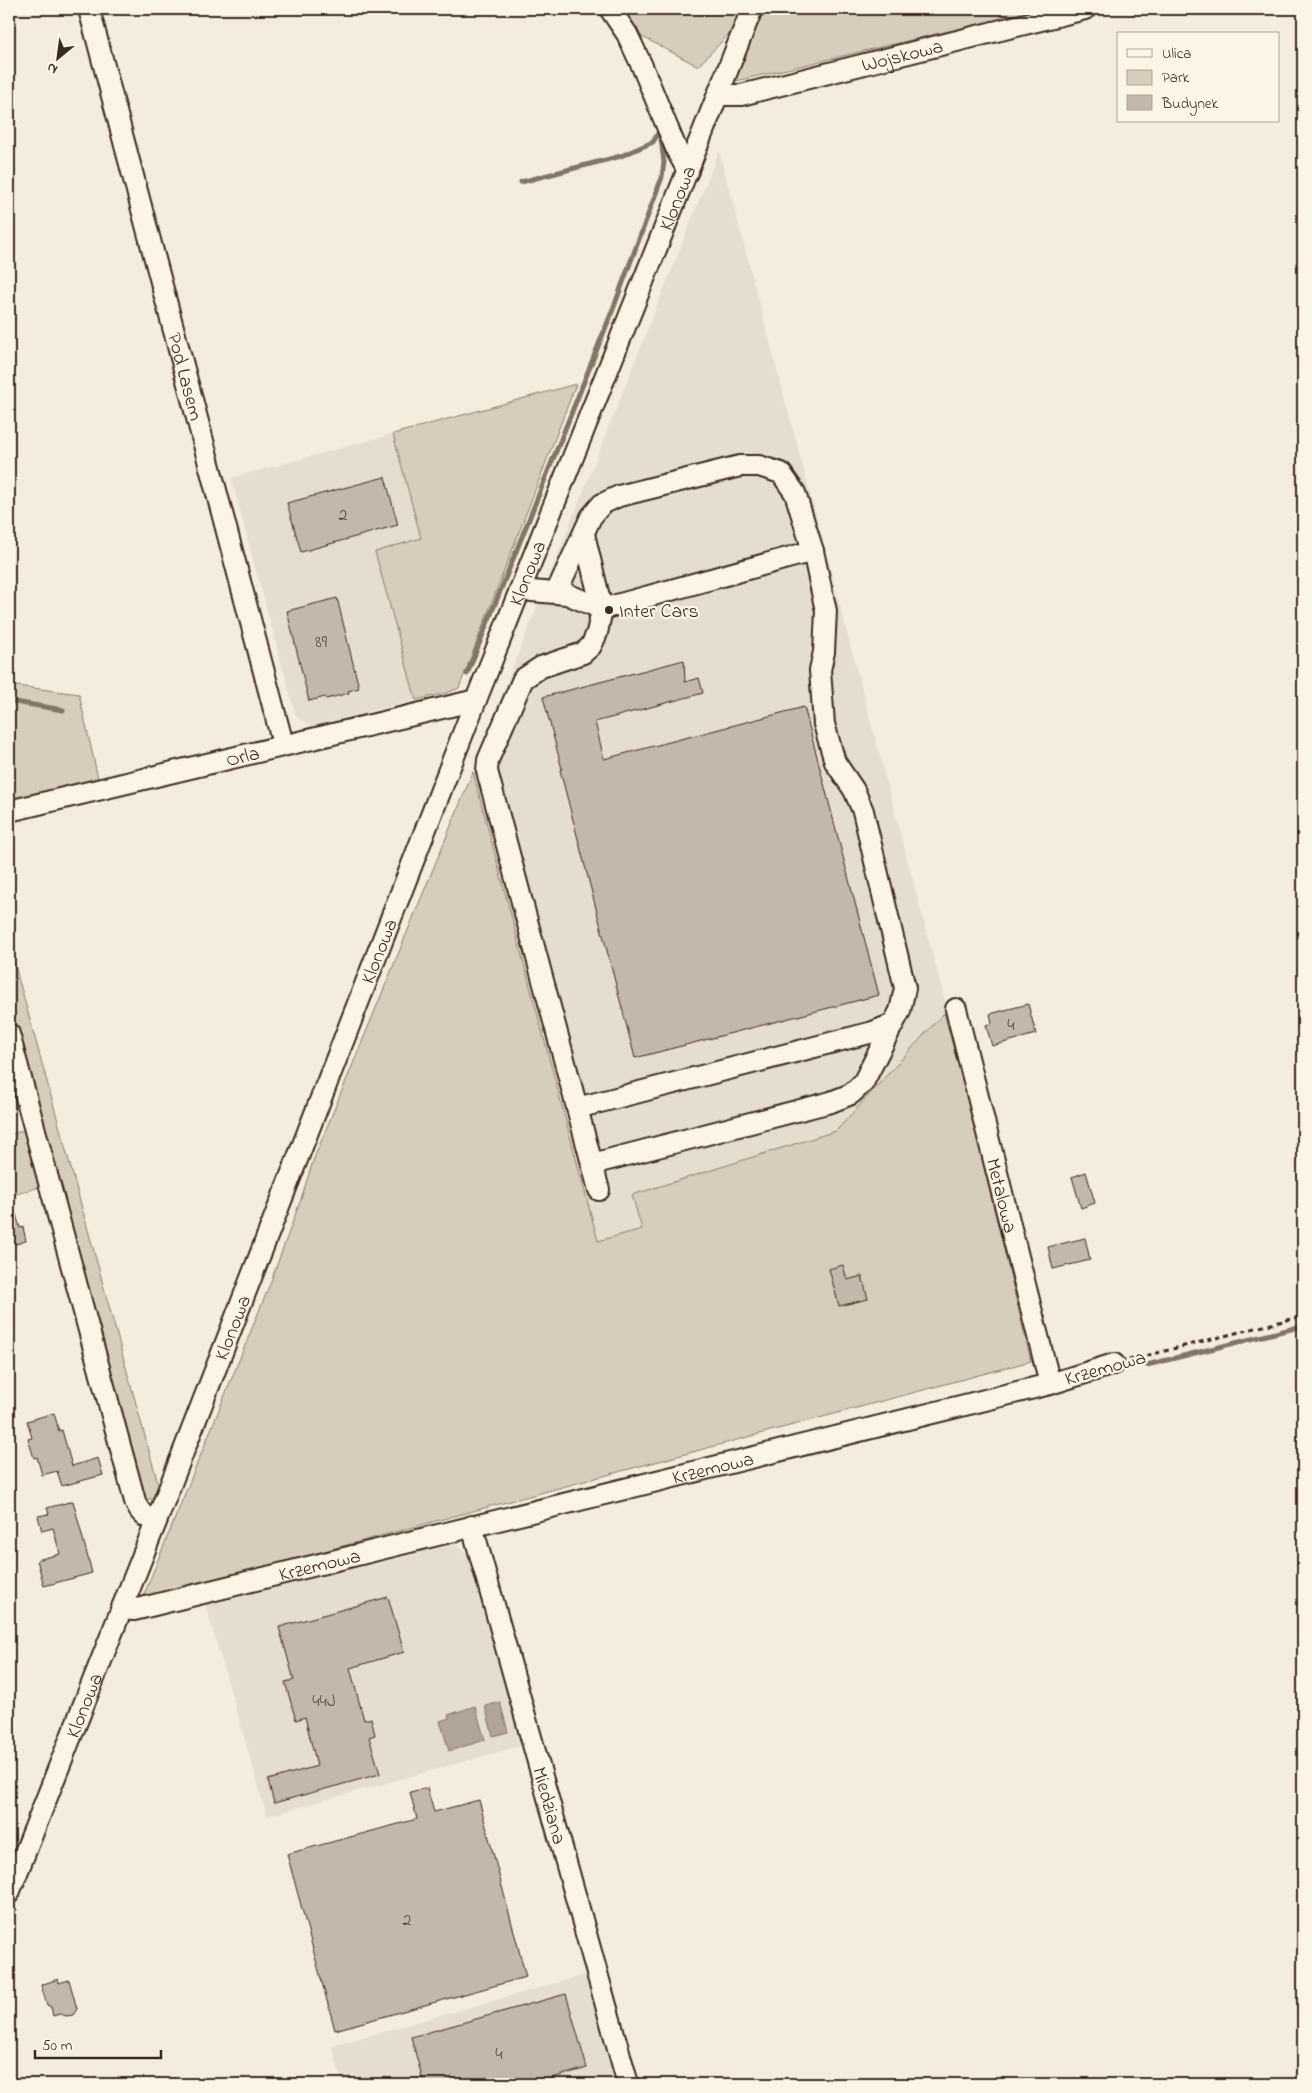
<svg xmlns="http://www.w3.org/2000/svg" width="1312" height="2093" viewBox="0 0 1312 2093" font-family="'Indie Flower',sans-serif">
<style>
.built{fill:#e5ddce}
.green{fill:#d6cdbd;stroke:#887c6e}
.water{fill:#b0a596;stroke:#817466}
.lines{fill:none;stroke-linecap:round;stroke-linejoin:round}
.stream{stroke:#817466;stroke-width:5}
.building{fill:#c3b9aa;stroke:#3b2a1e}
.minor-casing{stroke:#3b2a1e;stroke-width:24}
.path{stroke:#3b2a1e;stroke-width:3;stroke-dasharray:5 4;stroke-linecap:butt}
.minor{stroke:#fcf5e5;stroke-width:20}
.poi-dot{fill:#3b2a1e;stroke:#fcf5e5;stroke-width:2}
.labels{text-anchor:middle;stroke-width:4.5;stroke-linejoin:round;paint-order:stroke}
.number-label{font-size:18px;fill:#5d4e41}
.street-label{font-size:20px;fill:#3b2a1e;stroke:#fcf5e5}
.poi-label{font-size:20px;fill:#3b2a1e;stroke:#fcf5e5;text-anchor:start}
</style>
<rect width="100%" height="100%" fill="#f4eddd"/>
<filter id="ink" filterUnits="userSpaceOnUse"><feTurbulence type="fractalNoise" baseFrequency=".02" numOctaves="2"/><feDisplacementMap in="SourceGraphic" scale="10" xChannelSelector="R" yChannelSelector="G"/><feConvolveMatrix kernelMatrix="1 2 1 2 8 2 1 2 1" color-interpolation-filters="sRGB"/></filter>
<g filter="url(#ink)">
<path class="built" d="M719,151L946,1005L944,1013L836,1131L632,1195L642,1229L598,1241L473,772L496,717L495,712Z
M393,434L421,539L375,552L416,700L312,726L296,717L231,478Z
M454,1544L470,1555L524,1745L267,1816L205,1603Z
M588,1974L618,2084H343L332,2046Z"/>
<path class="green" d="M589,9H741L733,30L698,66Z
M762,9H1043L732,82Z
M576,384L459,688L447,693L416,700L375,552L421,538L393,434Z
M9,685L79,694L98,778L9,801Z
M473,772L598,1241L642,1229L632,1195L836,1131L944,1013L972,1117L1031,1361L146,1599L143,1597L270,1284L301,1199L313,1161Z
M9,944L159,1487L155,1497L145,1501L141,1498L9,1000Z
M24,1130L40,1187L9,1196V1135Z"/>
<path class="water" d="M500,1702L508,1732L493,1736L485,1706Z
M475,1706L485,1740L449,1751L440,1721L449,1718L448,1715Z"/>
<g class="lines">
<path class="stream" d="M467,674L615,304L662,177L664,162L660,130L653,142L621,156L521,182
M9,701L63,710
M1147,1365L1303,1326"/>
</g>
<path class="building" d="M385,477L398,525L301,552L287,503Z
M337,598L359,688L348,691L349,693L326,699L325,697L309,701L287,611Z
M684,660L685,682L699,678L703,693L595,722L604,759L804,707L879,995L635,1058L560,770L562,769L543,697Z
M1028,1004L1036,1034L992,1046L986,1025L992,1023L990,1014Z
M1086,1172L1095,1203L1081,1208L1072,1177Z
M13,1204L20,1228L23,1227L26,1241L9,1246V1205Z
M1085,1238L1090,1260L1053,1269L1048,1247Z
M843,1265L847,1280L862,1276L868,1299L839,1306L829,1269Z
M54,1413L59,1431L62,1430L72,1466L98,1458L103,1475L62,1486L57,1471L42,1475L37,1457L34,1458L28,1439L32,1438L27,1421Z
M73,1501L92,1573L44,1586L37,1560L60,1554L53,1528L42,1531L38,1516L49,1514L47,1508Z
M388,1597L404,1652L350,1668L364,1720L371,1718L375,1735L369,1737L380,1774L274,1803L268,1780L317,1766L305,1717L296,1720L285,1682L294,1680L279,1627Z
M427,1788L434,1812L479,1800L526,1977L335,2030L287,1854L417,1819L410,1792Z
M58,1979L59,1983L69,1980L77,2009L73,2015L66,2016L60,2014L53,2016L51,2007L47,2005L41,1985Z
M566,1994L587,2068L531,2084H424L411,2037Z"/>
<g class="lines">
<defs>
<g id="minor">
<path id="s1" d="M89,9L283,744"/>
<path d="M610,9L627,34L642,66L678,153L688,171"/>
<path id="s2" d="M718,95H741L1085,9"/>
<path d="M584,534L602,609L813,551"/>
<path d="M520,590L567,594L602,609L597,633L591,646L583,653L541,667L523,679L488,760L487,771L599,1190"/>
<path d="M556,593L591,517L602,504L619,496L740,466H759L781,473L795,493L813,551L826,611L824,652L820,670L824,724L835,762L854,790L863,811L905,988L900,1011L893,1024L873,1032L577,1108"/>
<path id="s3" d="M9,811L476,700"/>
<path id="s4" d="M956,1009L1050,1384"/>
<path d="M9,1034L135,1501C139,1513 145,1517 156,1522"/>
<path d="M592,1164L831,1102L851,1094L863,1083L893,1024"/>
<path id="s5" d="M472,1526L628,2084"/>
<path id="s6" d="M121,1609L134,1610L1050,1384L1114,1364"/>
<path id="s7" d="M9,1893L156,1522L476,700L752,9"/>
</g>
</defs>
<use href="#minor" class="minor-casing"/>
<path class="path" d="M1129,1360L1303,1316
M9,1927L16,1909"/>
<use href="#minor" class="minor"/>
</g>
</g>
<circle class="poi-dot" cx="609" cy="610" r="5"/>
<g class="labels">
<g class="number-label">
<text x="343" y="520">2</text>
<text x="321" y="647">89</text>
<text x="1011" y="1030">4</text>
<text x="324" y="1706">44J</text>
<text x="407" y="1925">2</text>
<text x="499" y="2059">4</text>
</g>
<g class="street-label">
<text dy="7" stroke="none"><textPath href="#s2" startOffset="189">Wojskowa</textPath></text>
<text dy="7" stroke="none"><textPath href="#s7" startOffset="1822">Klonowa</textPath></text>
<text dy="7" stroke="none"><textPath href="#s1" startOffset="380">Pod Lasem</textPath></text>
<text dy="7" stroke="none"><textPath href="#s7" startOffset="1418">Klonowa</textPath></text>
<text dy="7" stroke="none"><textPath href="#s3" startOffset="240">Orla</textPath></text>
<text dy="7" stroke="none"><textPath href="#s7" startOffset="1012">Klonowa</textPath></text>
<text dy="7" stroke="none"><textPath href="#s4" startOffset="192">Metalowa</textPath></text>
<text dy="7" stroke="none"><textPath href="#s7" startOffset="608">Klonowa</textPath></text>
<text transform="translate(1105 1367) rotate(-16)" y="7">Krzemowa</text>
<text dy="7" stroke="none"><textPath href="#s6" startOffset="609">Krzemowa</textPath></text>
<text dy="7" stroke="none"><textPath href="#s6" startOffset="204">Krzemowa</textPath></text>
<text dy="7" stroke="none"><textPath href="#s7" startOffset="202">Klonowa</textPath></text>
<text dy="7" stroke="none"><textPath href="#s5" startOffset="290">Miedziana</textPath></text>
</g>
<g class="poi-label">
<text x="619" y="617">Inter Cars</text>
</g>
</g>
<rect width="1312" height="2093" fill="none" stroke="#fcf5e5" stroke-width="30"/>
<rect x="15" y="15" width="1282" height="2063" fill="none" stroke="#3b2a1e" stroke-width="2" filter="url(#ink)"/>
<rect x="1117" y="32" width="162" height="90" fill="#fcf5e5" stroke="#afa495"/>
<rect x="1127" y="49" width="25" height="8" fill="#fcf5e5" stroke="#afa495"/>
<text x="1162" y="58" font-size="15" fill="#3b2a1e">Ulica</text>
<rect x="1127" y="70" width="25" height="15" fill="#d6cdbd" stroke="#afa495"/>
<text x="1162" y="82" font-size="15" fill="#3b2a1e">Park</text>
<rect x="1127" y="95" width="25" height="15" fill="#c3b9aa" stroke="#afa495"/>
<text x="1162" y="108" font-size="15" fill="#3b2a1e">Budynek</text>
<g transform="translate(58 58) rotate(209)" stroke="#fcf5e5" stroke-width="4" paint-order="stroke">
<path d="M0-4L9 19L0 12L-9 19Z" fill="#3b2a1e"/>
<text y="-8" font-size="14" font-weight="bold" text-anchor="middle" fill="#3b2a1e">N</text>
</g>
<path d="M35 2050v8h126v-8" fill="none" stroke="#3b2a1e" stroke-width="2.5"/>
<text x="42" y="2050" font-size="15" fill="#3b2a1e" stroke="#fcf5e5" stroke-width="4" paint-order="stroke">50 m</text>
</svg>
